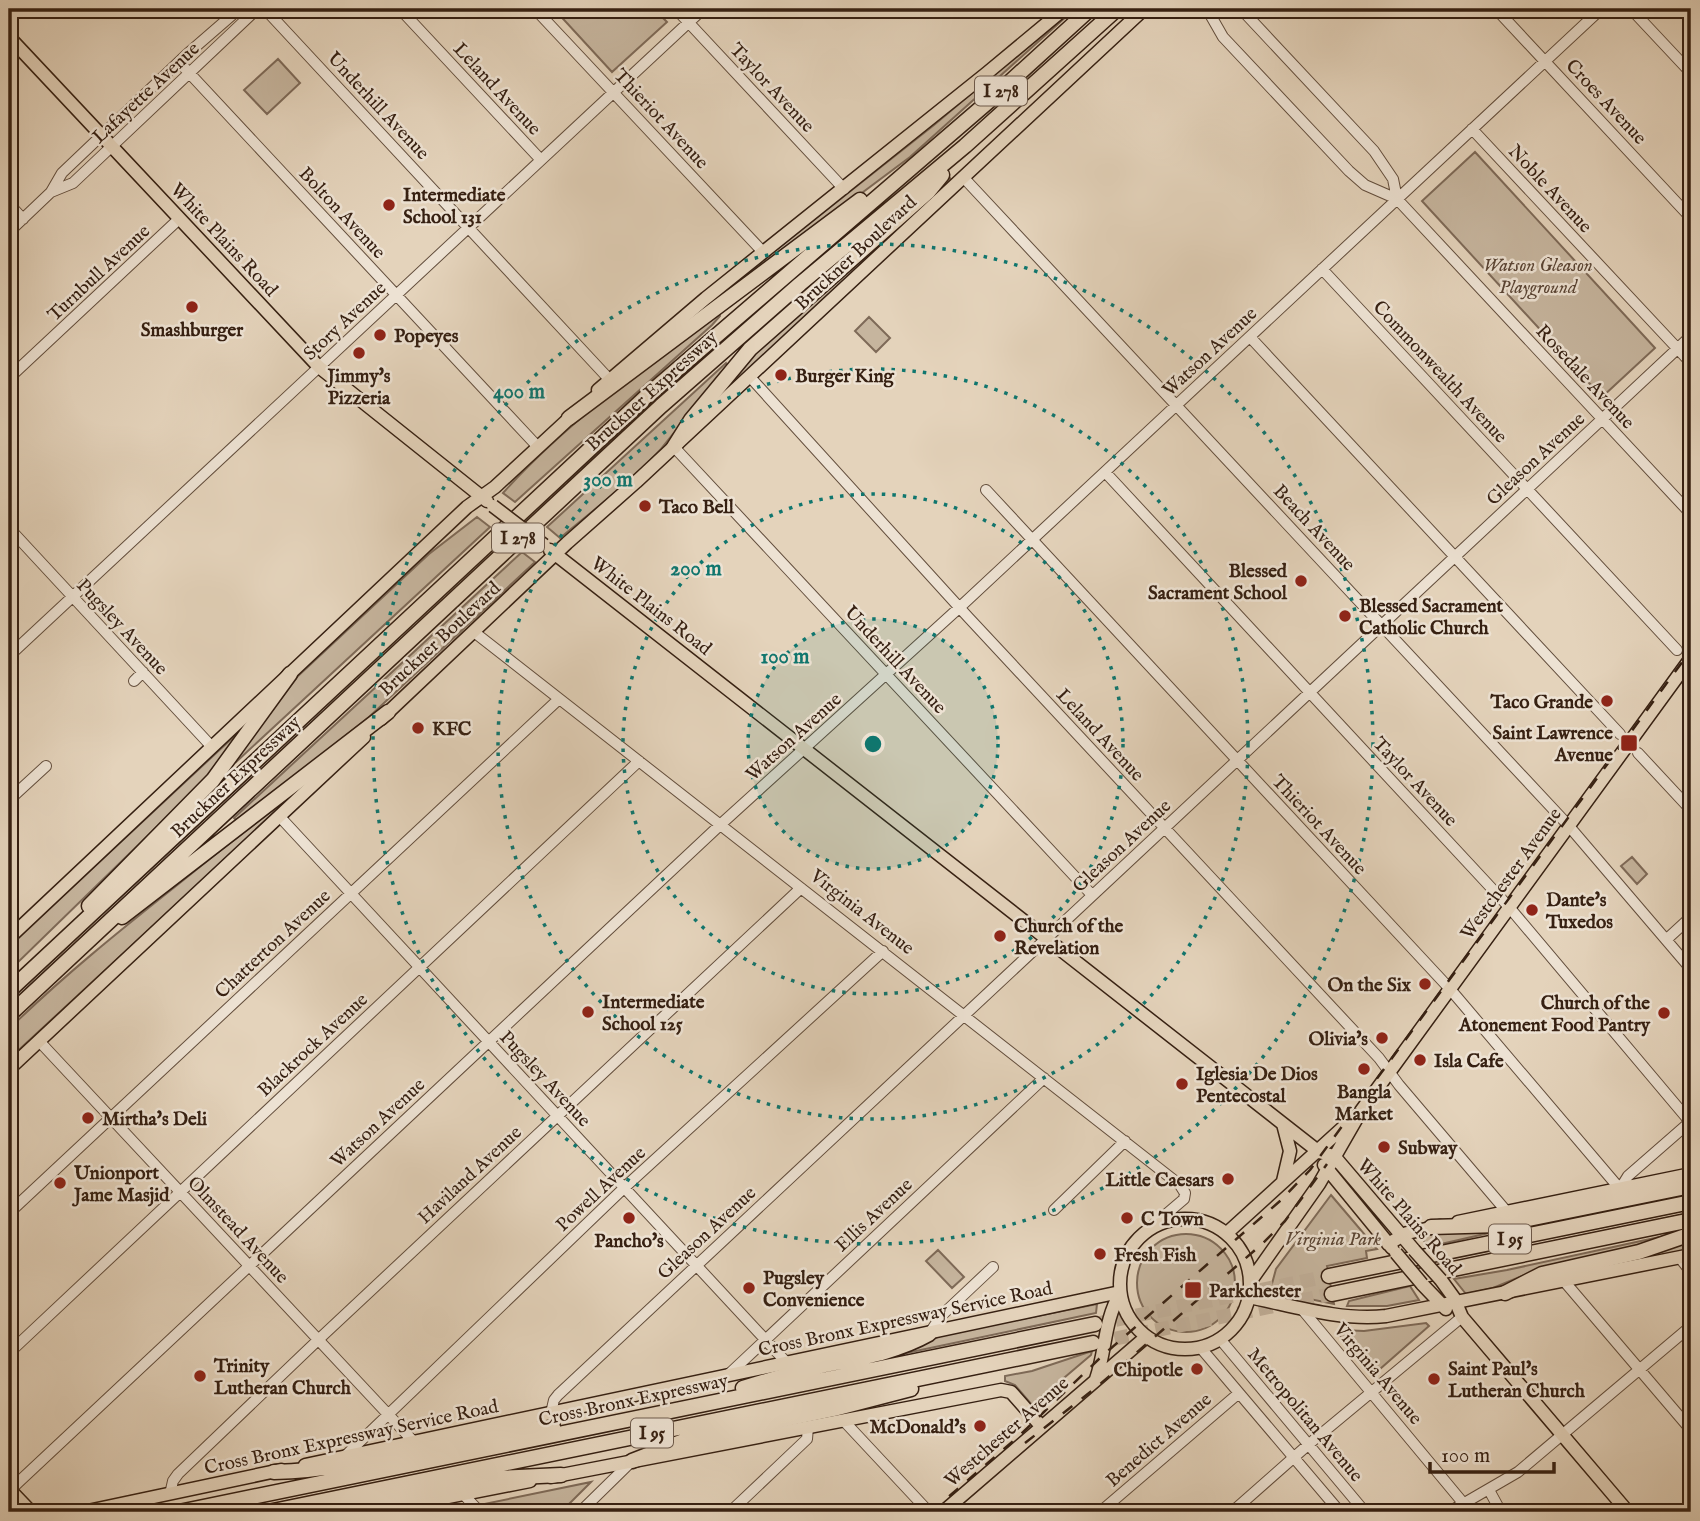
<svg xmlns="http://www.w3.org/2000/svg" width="1700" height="1521" viewBox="0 0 1700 1521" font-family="'IM FELL English',serif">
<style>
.green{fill:#c6b59e;stroke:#7e6a58;stroke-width:2}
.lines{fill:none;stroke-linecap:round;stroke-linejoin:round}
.highway-tunnel{stroke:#c1af99;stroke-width:14;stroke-dasharray:14 7;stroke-linecap:butt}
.minor-casing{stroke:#624d3c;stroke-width:12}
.major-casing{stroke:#362012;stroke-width:15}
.highway-casing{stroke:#362012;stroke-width:17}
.minor{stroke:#ede2d3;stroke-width:10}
.major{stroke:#e4d3bb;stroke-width:12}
.highway{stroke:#e4d3bb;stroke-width:14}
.rail{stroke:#362012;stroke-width:2.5;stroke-dasharray:12 12;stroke-linecap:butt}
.major-bridge-casing{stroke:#362012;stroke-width:15;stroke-linecap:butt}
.major-bridge{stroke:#e4d3bb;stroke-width:12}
.ring{fill:none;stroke:#0f766e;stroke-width:3.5;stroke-dasharray:3.5 7}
.poi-dot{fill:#8f2418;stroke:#ede2d3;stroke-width:2.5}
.labels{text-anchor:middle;stroke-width:5;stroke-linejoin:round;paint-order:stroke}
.shield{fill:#ede2d3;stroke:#6d5a4c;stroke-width:2}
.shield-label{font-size:18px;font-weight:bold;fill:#362012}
.street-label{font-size:19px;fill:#362012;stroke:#ede2d3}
.poi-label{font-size:19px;font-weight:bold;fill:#362012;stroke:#ede2d3;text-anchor:start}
.park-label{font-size:19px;font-style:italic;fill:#5a4535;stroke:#ede2d3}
.centre{fill:#0f766e;stroke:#ede2d3;stroke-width:3.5}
.ring-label{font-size:21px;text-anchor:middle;font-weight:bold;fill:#0f766e;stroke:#ede2d3;stroke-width:5;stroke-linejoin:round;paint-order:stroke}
</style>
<rect width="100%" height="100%" fill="#e4d3bb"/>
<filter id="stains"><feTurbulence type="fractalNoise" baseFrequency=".00286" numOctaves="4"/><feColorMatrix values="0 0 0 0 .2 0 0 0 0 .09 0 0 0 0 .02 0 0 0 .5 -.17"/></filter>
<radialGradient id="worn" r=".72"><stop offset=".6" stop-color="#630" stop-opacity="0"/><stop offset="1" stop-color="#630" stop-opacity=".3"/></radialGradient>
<path class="green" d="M554,9H654L667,22L612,72Z
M1067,13L1068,15L910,157L677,331L676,329L934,125Z
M278,59L300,83L267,114L244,90Z
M1475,152L1655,348L1602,397L1422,201Z
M950,178L952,181L728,391L725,387L759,344Z
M719,313L720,316L712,325L515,502L503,493C566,423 643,368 719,313Z
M869,317L890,338L876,352L855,331Z
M726,363L728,366L661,449L632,479L560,538L547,527Z
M477,517L490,527L236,762L235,760L298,676L429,554Z
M522,552L535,562L369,717L238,822L234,818Z
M242,729L205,780L9,971V946Z
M299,791L9,1059V1029C61,978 118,932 176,886C216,854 256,821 299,791Z
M1632,857L1647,874L1637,884L1621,866Z
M1331,1195L1377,1249L1366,1251L1367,1258L1327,1266L1334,1304L1270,1291L1276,1269Z
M1515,1227L1428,1247L1421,1236L1432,1234Z
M1678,1233L1649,1244L1541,1268L1493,1288L1466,1294L1454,1279L1507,1270Z
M1137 1283a49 49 0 1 1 98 0a49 49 0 1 1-98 0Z
M1691,1240V1249L1632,1261Z
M938,1250L964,1277L952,1288L926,1261Z
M1410,1286L1419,1300L1387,1306H1347L1349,1301Z
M1097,1304L1096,1313L897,1355L942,1335Z
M1426,1323L1429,1326L1372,1376L1338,1333L1342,1330L1364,1331Z
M1092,1351L1091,1355L1032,1405L1015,1385L1005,1381V1376L1032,1371Z
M591,1482L561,1512H492L484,1504Z"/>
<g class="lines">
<path class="highway-tunnel" d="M1095,1324L1329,1276
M1094,1343L1332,1294"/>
<defs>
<path id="minor" d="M265,9L609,379
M400,9L541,160
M535,9L763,252
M676,9L844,189
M1207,9L1223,37L1349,171L1365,185L1397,199L1691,514
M1241,9L1374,151L1393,179L1397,199
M1496,9L1691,218
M1631,9L1691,73
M179,62L538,447
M1472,129L1691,363
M963,177L1568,825L1691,969
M51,192L73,183L257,9
M9,204L23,219
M9,232L51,192L62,173L186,55L239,9
M1322,269L1677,650
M1250,337L1620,734
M750,377L968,617L1379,1058L1399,1085L1507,1212
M9,378L179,219
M674,447L1092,895
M1105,472L1509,907L1691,1123
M986,490L1450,989L1620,1189L1628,1176L1691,1121
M9,528L212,747
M474,632L1180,1185L1185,1193L1184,1199L1150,1228
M9,656L703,9
M134,681L143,672
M1638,753L1691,810
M9,800L46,766
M280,817L787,1363
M1667,939L1691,917
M39,1041L413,1441
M1054,1210L1125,1141
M9,1213L559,699
M1679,1257L1691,1272
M1564,1281L1691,1430
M1301,1308L1464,1504
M929,1334L941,1316L993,1267
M1220,1339L1365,1512
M1200,1347L1340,1512
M9,1353L639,761
M728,1375L1044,1078
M551,1413L554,1400L558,1395L1691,336
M843,1420L929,1512
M345,1456L625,1187L883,951
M1489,1490L1501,1512
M9,1491L720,825L960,607L1601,9
M170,1494L173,1481L178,1474L318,1340L801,888
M463,1494L480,1512
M430,1512L435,1500
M580,1512L632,1461
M730,1512L807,1439L808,1427
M1100,1512L1239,1393
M1232,1512L1309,1444L1462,1317
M1449,1512L1518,1472L1691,1326"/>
<path id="major" d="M9,37L319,367L487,501
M598,390L706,298L987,73L1064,9
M550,550L1319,1152L1334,1156L1414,1250
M381,719L567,543L636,482L1144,9
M9,938L467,507L495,487L575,413
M9,1069L364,737
M1283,1124L1290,1151L1283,1181
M1324,1165L1392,1248
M1120 1284a65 65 0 1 1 130 0a65 65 0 1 1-130 0Z
M1458,1222L1691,1174
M1227,1233L1348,1123
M1388,1244L1407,1233L1440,1226
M1441,1280L1454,1298L1462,1317L1628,1512
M1250,1282L1319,1184L1361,1111L1691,658
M1422,1284L1446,1309
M1249,1297C1294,1306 1340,1321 1386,1316L1691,1255
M1096,1379C1106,1351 1104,1320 1120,1294
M305,1465L1120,1292
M551,1477L1001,1390L1011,1392L1041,1426
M9,1489L31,1512
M83,1512L281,1470
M372,1512L530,1481
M943,1512L1146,1337"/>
<path id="highway" d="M569,418L860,200
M674,447L691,420L750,349L928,192L942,175
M89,906L213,780L290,674
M122,917L388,712
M9,991L651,392L989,101L1090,9
M9,1015L661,406L800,284L965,146L1117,9
M1431,1227L1499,1225L1691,1186
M1329,1276L1691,1202
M1505,1293L1542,1274L1639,1252L1691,1234
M1332,1294L1691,1220
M743,1388C769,1380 795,1372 821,1366C859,1358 895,1353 929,1334
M632,1461L686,1440L834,1409L911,1389
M274,1472C368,1470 459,1435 553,1427
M179,1512L1095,1324
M268,1512L1093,1343
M329,1512L498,1478L561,1475"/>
</defs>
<use href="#minor" class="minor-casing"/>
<use href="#major" class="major-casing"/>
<use href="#highway" class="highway-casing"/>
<use href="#minor" class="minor"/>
<use href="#major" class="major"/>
<use href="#highway" class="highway"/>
<path class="rail" d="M1025,1443L1098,1386L1262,1244L1285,1221L1327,1164
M931,1512L1019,1436L1101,1357L1280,1201L1310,1170L1691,650"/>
<defs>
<path id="major-bridge" d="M493,506L544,545
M1414,1250L1441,1280
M1396,1253L1422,1284"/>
</defs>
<use href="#major-bridge" class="major-bridge-casing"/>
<use href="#major-bridge" class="major-bridge"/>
</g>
<circle cx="873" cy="744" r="125" fill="#0f766e" fill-opacity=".12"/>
<g class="ring">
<circle cx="873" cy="744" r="125"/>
<circle cx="873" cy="744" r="250"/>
<circle cx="873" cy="744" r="375"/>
<circle cx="873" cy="744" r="500"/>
</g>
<g class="poi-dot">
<circle cx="389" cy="205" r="7"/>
<circle cx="192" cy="307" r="7"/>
<circle cx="380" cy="335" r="7"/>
<circle cx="359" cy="353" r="7"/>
<circle cx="781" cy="375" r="7"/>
<circle cx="645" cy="506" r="7"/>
<circle cx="1301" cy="581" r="7"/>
<circle cx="1345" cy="616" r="7"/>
<circle cx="1607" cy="701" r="7"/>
<circle cx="418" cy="728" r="7"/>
<rect x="1620" y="734" width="18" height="18" rx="3.5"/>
<circle cx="1532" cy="910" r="7"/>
<circle cx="1000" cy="936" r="7"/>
<circle cx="1425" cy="984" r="7"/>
<circle cx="588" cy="1012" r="7"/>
<circle cx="1664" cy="1013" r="7"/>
<circle cx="1382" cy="1038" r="7"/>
<circle cx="1420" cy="1060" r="7"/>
<circle cx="1364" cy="1069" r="7"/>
<circle cx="1182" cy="1084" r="7"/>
<circle cx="88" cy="1118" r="7"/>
<circle cx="1384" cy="1147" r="7"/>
<circle cx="1228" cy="1179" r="7"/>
<circle cx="60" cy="1183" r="7"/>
<circle cx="629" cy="1218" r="7"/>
<circle cx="1127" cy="1218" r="7"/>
<circle cx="1100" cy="1254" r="7"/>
<circle cx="749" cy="1288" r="7"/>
<rect x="1184" y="1281" width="18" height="18" rx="3.5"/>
<circle cx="1197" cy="1369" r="7"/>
<circle cx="200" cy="1376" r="7"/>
<circle cx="1434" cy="1379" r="7"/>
<circle cx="980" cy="1426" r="7"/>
</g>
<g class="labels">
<g class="shield">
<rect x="975" y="76.5" width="52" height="29" rx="5"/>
<rect x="492" y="523.5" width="52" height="29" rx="5"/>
<rect x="1489" y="1224.5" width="42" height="29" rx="5"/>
<rect x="631" y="1418.5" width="42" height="29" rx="5"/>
</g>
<g class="shield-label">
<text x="1001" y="97">I 278</text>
<text x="518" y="544">I 278</text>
<text x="1510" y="1245">I 95</text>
<text x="652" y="1439">I 95</text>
</g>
<g class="street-label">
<text transform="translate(773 87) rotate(47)" y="7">Taylor Avenue</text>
<text transform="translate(498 88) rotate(47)" y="7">Leland Avenue</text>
<text transform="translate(145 92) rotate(-43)" y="7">Lafayette Avenue</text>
<text transform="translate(1607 101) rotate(47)" y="7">Croes Avenue</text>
<text transform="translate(379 105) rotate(47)" y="7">Underhill Avenue</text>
<text transform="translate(662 118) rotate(47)" y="7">Thieriot Avenue</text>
<text transform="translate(1551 188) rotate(47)" y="7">Noble Avenue</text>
<text transform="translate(343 212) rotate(47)" y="7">Bolton Avenue</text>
<text transform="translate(225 239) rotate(47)" y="7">White Plains Road</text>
<text transform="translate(855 252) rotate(-43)" y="7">Bruckner Boulevard</text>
<text transform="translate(98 272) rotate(-43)" y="7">Turnbull Avenue</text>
<text transform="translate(344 320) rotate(-43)" y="7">Story Avenue</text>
<text transform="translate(1209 351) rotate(-43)" y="7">Watson Avenue</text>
<text transform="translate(1441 371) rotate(47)" y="7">Commonwealth Avenue</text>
<text transform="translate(1586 376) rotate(47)" y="7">Rosedale Avenue</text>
<text transform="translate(651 390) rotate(-42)" y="7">Bruckner Expressway</text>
<text transform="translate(1535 458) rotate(-43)" y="7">Gleason Avenue</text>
<text transform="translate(1315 527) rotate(47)" y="7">Beach Avenue</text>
<text transform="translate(652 605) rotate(38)" y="7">White Plains Road</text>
<text transform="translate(123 626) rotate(47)" y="7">Pugsley Avenue</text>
<text transform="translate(439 638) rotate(-43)" y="7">Bruckner Boulevard</text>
<text transform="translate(896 659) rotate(47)" y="7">Underhill Avenue</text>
<text transform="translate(1101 734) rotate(47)" y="7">Leland Avenue</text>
<text transform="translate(793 736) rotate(-42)" y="7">Watson Avenue</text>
<text transform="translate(235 776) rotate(-43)" y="7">Bruckner Expressway</text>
<text transform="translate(1416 781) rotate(47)" y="7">Taylor Avenue</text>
<text transform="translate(1320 824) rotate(47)" y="7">Thieriot Avenue</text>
<text transform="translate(1121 845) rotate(-43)" y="7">Gleason Avenue</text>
<text transform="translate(1510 873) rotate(-54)" y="7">Westchester Avenue</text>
<text transform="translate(863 911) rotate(38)" y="7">Virginia Avenue</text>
<text transform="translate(272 943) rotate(-43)" y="7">Chatterton Avenue</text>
<text transform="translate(312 1044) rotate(-43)" y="7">Blackrock Avenue</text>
<text transform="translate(546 1078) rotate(47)" y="7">Pugsley Avenue</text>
<text transform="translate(377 1122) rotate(-43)" y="7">Watson Avenue</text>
<text transform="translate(469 1174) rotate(-43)" y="7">Haviland Avenue</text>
<text transform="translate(600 1188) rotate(-43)" y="7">Powell Avenue</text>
<text transform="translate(873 1214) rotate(-43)" y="7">Ellis Avenue</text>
<text transform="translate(1410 1216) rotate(49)" y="7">White Plains Road</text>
<text transform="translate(239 1229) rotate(47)" y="7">Olmstead Avenue</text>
<text transform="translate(706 1232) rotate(-43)" y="7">Gleason Avenue</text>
<text transform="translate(905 1318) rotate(-12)" y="7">Cross Bronx Expressway Service Road</text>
<text transform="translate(1379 1373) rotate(50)" y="7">Virginia Avenue</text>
<text transform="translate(633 1399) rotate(-12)" y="7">Cross Bronx Expressway</text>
<text transform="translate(1306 1414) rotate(50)" y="7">Metropolitan Avenue</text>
<text transform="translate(1006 1431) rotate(-41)" y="7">Westchester Avenue</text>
<text transform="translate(351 1436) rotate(-12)" y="7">Cross Bronx Expressway Service Road</text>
<text transform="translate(1158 1439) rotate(-41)" y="7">Benedict Avenue</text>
</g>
<g class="poi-label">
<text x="403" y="201">Intermediate<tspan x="403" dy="22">School 131</tspan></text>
<text x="192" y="336" text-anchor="middle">Smashburger</text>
<text x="394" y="342">Popeyes</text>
<text x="359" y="382" text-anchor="middle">Jimmy's<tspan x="359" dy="22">Pizzeria</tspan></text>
<text x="795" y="382">Burger King</text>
<text x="659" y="513">Taco Bell</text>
<text x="1287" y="577" text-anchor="end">Blessed<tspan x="1287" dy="22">Sacrament School</tspan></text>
<text x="1359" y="612">Blessed Sacrament<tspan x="1359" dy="22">Catholic Church</tspan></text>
<text x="1593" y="708" text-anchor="end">Taco Grande</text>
<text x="432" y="735">KFC</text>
<text x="1613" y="739" text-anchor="end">Saint Lawrence<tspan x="1613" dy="22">Avenue</tspan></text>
<text x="1546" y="906">Dante's<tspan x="1546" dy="22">Tuxedos</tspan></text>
<text x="1014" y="932">Church of the<tspan x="1014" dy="22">Revelation</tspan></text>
<text x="1411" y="991" text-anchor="end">On the Six</text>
<text x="602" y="1008">Intermediate<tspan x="602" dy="22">School 125</tspan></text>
<text x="1650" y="1009" text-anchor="end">Church of the<tspan x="1650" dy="22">Atonement Food Pantry</tspan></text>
<text x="1368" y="1045" text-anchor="end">Olivia's</text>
<text x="1434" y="1067">Isla Cafe</text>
<text x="1196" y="1080">Iglesia De Dios<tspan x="1196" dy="22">Pentecostal</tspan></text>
<text x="1364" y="1098" text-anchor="middle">Bangla<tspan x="1364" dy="22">Market</tspan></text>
<text x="102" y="1125">Mirtha's Deli</text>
<text x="1398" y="1154">Subway</text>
<text x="74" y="1179">Unionport<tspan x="74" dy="22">Jame Masjid</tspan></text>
<text x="1214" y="1186" text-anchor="end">Little Caesars</text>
<text x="1141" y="1225">C Town</text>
<text x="629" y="1247" text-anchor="middle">Pancho's</text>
<text x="1114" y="1261">Fresh Fish</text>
<text x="763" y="1284">Pugsley<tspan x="763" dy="22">Convenience</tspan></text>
<text x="1209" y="1297">Parkchester</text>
<text x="214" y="1372">Trinity<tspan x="214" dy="22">Lutheran Church</tspan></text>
<text x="1448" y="1375">Saint Paul's<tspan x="1448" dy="22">Lutheran Church</tspan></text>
<text x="1183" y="1376" text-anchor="end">Chipotle</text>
<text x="966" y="1433" text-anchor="end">McDonald's</text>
</g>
<g class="park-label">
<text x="1538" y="271">Watson Gleason<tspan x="1538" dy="22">Playground</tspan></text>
<text x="1333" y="1245">Virginia Park</text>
</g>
</g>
<circle cx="873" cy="744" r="10" class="centre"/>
<g class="ring-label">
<text x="519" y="398">400 m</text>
<text x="608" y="486">300 m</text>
<text x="696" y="575">200 m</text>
<text x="785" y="663">100 m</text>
</g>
<rect width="1700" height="1521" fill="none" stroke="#e4d3bb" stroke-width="35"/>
<rect x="10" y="10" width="1679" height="1500" fill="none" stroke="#362012" stroke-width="3.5"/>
<rect x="18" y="18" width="1665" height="1486" fill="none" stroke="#362012" stroke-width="2"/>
<path d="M1430 1462v10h124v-10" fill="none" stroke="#362012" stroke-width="3.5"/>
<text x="1441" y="1462" font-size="21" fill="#362012" stroke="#ede2d3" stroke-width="5" paint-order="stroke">100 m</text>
<rect width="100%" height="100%" filter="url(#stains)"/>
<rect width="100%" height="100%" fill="url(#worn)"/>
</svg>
